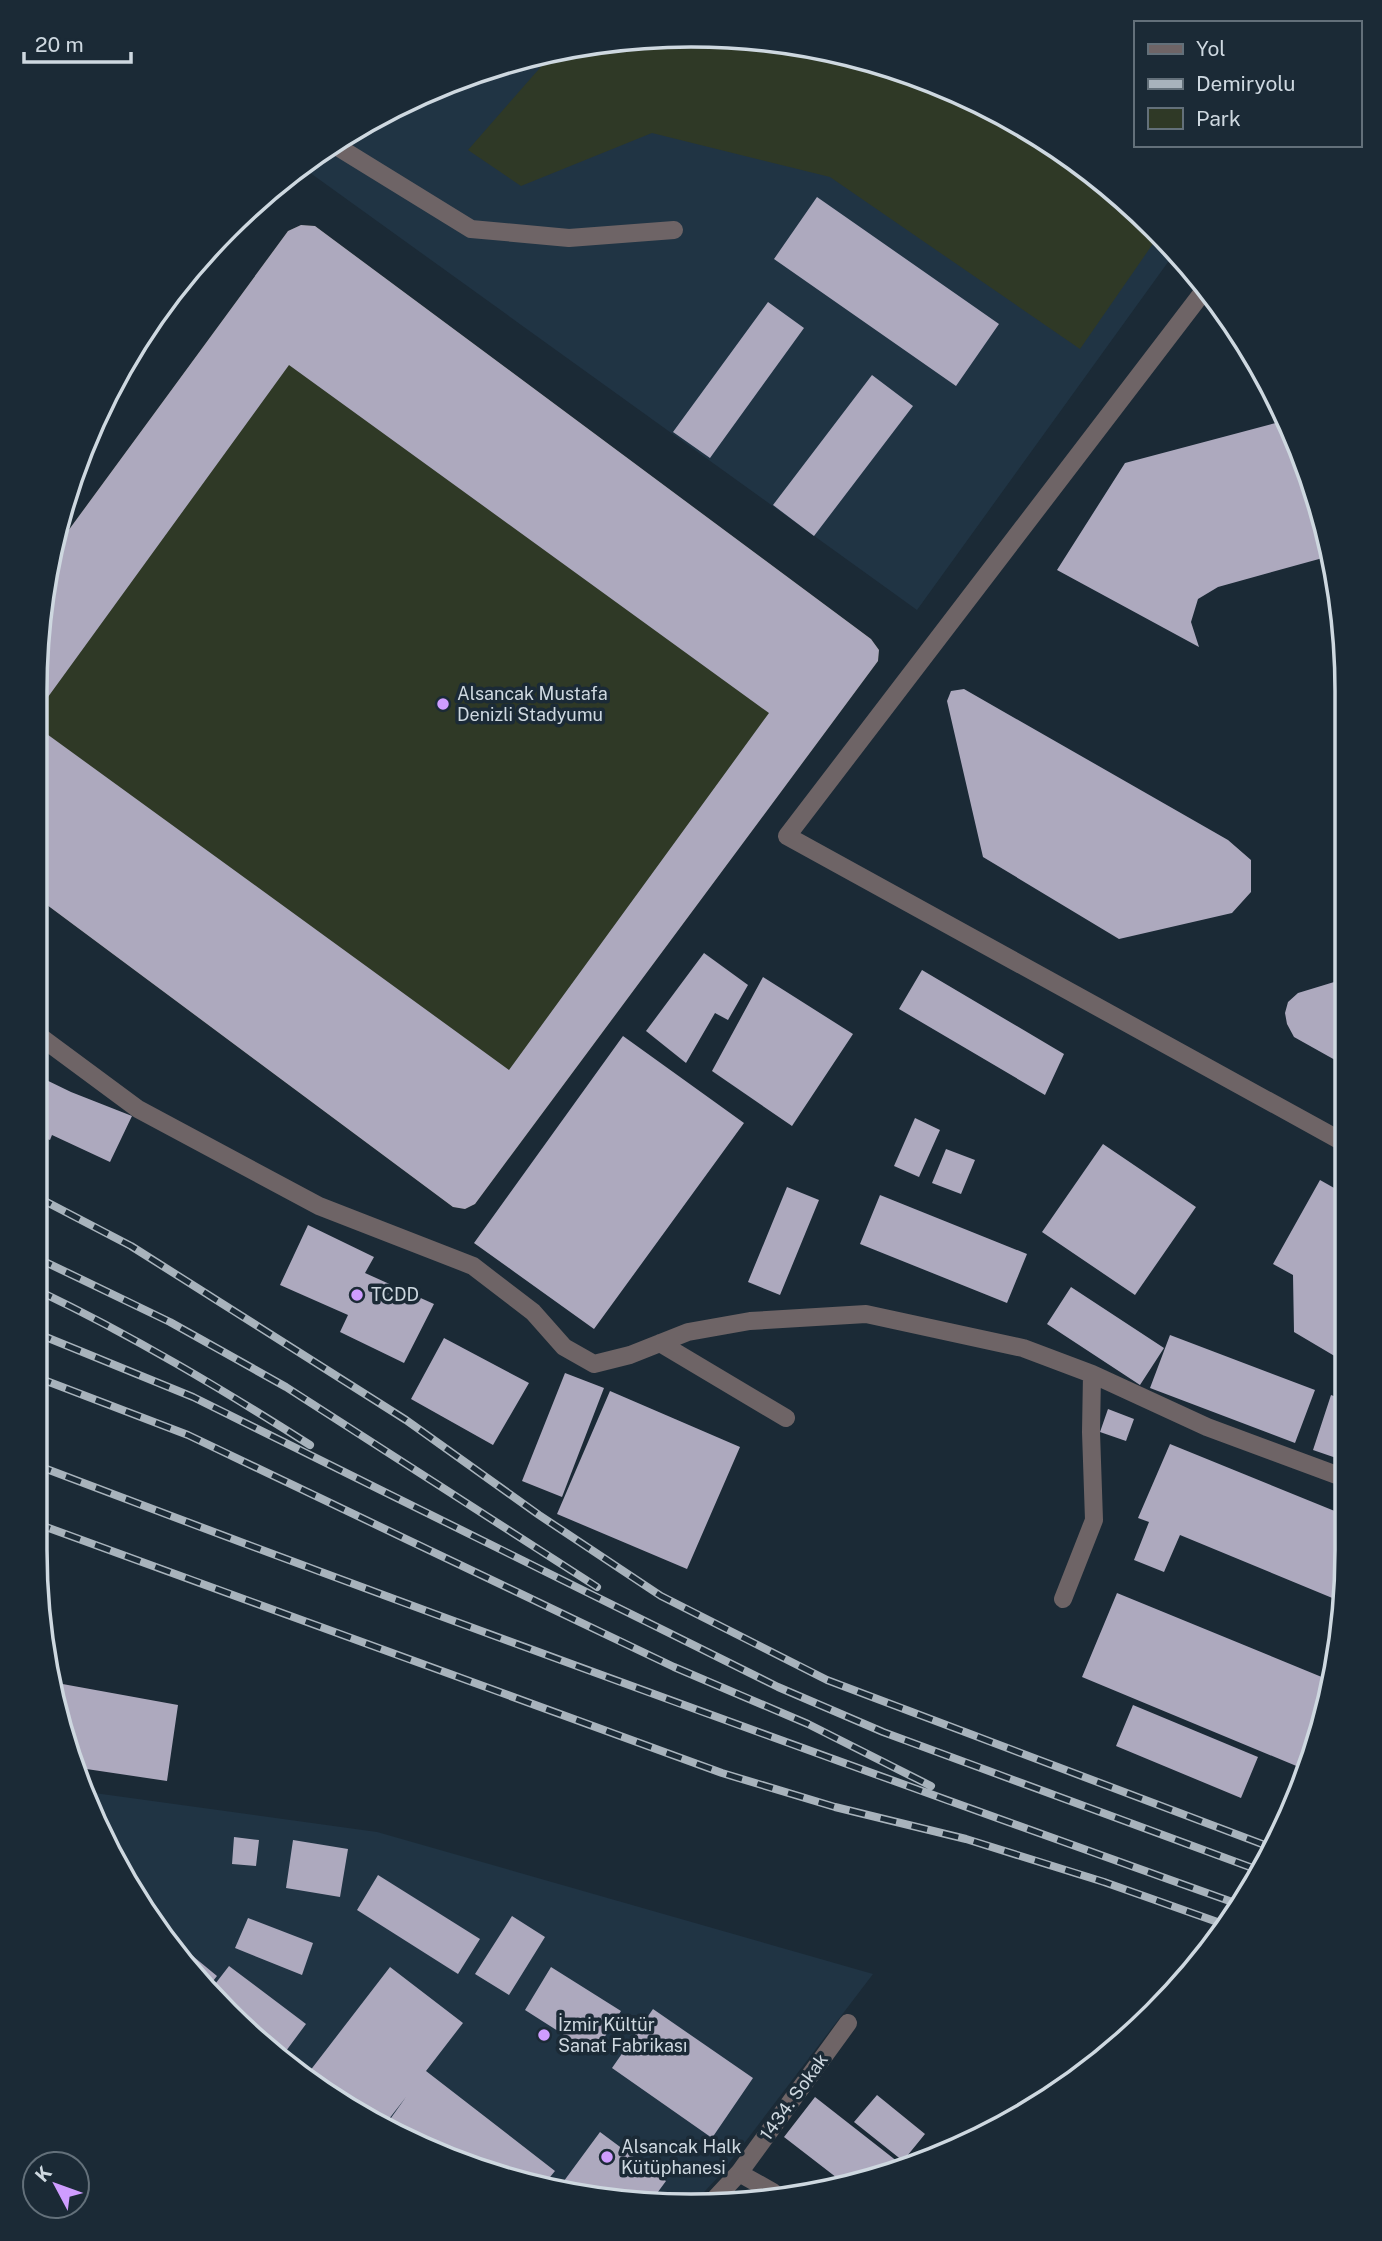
<svg xmlns="http://www.w3.org/2000/svg" width="1382" height="2241" viewBox="0 0 1382 2241" font-family="'Public Sans',sans-serif">
<style>
.built{fill:#203444}
.green{fill:#2f3926}
.building{fill:#ada9be}
.lines{fill:none;stroke-linecap:round;stroke-linejoin:round}
.minor{stroke:#6e6466;stroke-width:18}
.rail-casing{stroke:#a8b3bc;stroke-width:8}
.rail{stroke:#1b2a36;stroke-width:5;stroke-dasharray:16;stroke-linecap:butt}
.poi-dot{fill:#cf9dff;stroke:#1b2a36;stroke-width:2.5}
.labels{text-anchor:middle;stroke-width:7;stroke-linejoin:round;paint-order:stroke}
.poi-label{font-size:18px;fill:#ced8e0;stroke:#1b2a36;text-anchor:start}
.street-label{font-size:18px;fill:#ced8e0;stroke:#1b2a36}
.rim{fill:none;stroke:#ced8e0;stroke-width:3.5}
</style>
<rect width="100%" height="100%" fill="#1b2a36"/>
<path class="built" d="M734,36L860,57L981,102L1090,170L1176,251L917,610L302,167L363,123L480,70L605,41Z
M87,1792L377,1832L873,1974L720,2175L691,2206L481,2171L326,2095L170,1949Z"/>
<path class="green" d="M734,36L860,57L981,102L1090,170L1159,235L1080,349L830,177L652,133L521,186L468,150L553,53L605,41Z
M301,225L315,226L871,639L879,650L878,661L475,1204L465,1209L453,1207L39,899L41,606L57,546L288,231Z"/>
<path class="building" d="M817,197L999,324L956,386L774,259Z
M301,225L315,226L871,639L879,650L878,661L815,746L475,1204L465,1209L453,1207L39,899L40,729L509,1070L769,713L289,365L40,708L41,606L57,546L288,231Z
M768,302L804,328L710,458L673,432Z
M872,375L913,406L814,536L773,505Z
M1283,421L1325,521L1330,556L1218,587L1198,599L1191,622L1199,647L1057,570L1125,463Z
M964,689L1228,840L1251,860V892L1232,913L1119,939L983,857L947,701L951,691Z
M704,953L748,985L728,1020L715,1013L686,1063L646,1031Z
M922,970L1064,1054L1045,1095L899,1009Z
M763,977L853,1034L792,1126L712,1071Z
M1344,979V1065L1294,1037L1287,1024L1285,1013L1288,1002L1298,993Z
M623,1036L744,1123L594,1329L474,1243Z
M38,1076L71,1092L132,1116L110,1162L52,1135L50,1140L37,1135Z
M915,1118L940,1130L919,1177L894,1166Z
M1103,1144L1196,1207L1135,1295L1042,1232Z
M946,1149L975,1160L961,1194L932,1183Z
M1320,1180L1343,1193V1361L1294,1332L1293,1275L1273,1264Z
M787,1187L819,1200L780,1295L748,1282Z
M880,1195L1027,1254L1007,1303L860,1244Z
M308,1225L374,1257L365,1273L434,1304L404,1363L340,1332L348,1315L280,1285Z
M1071,1287L1164,1348L1140,1385L1047,1324Z
M1170,1335L1315,1390L1295,1443L1150,1388Z
M444,1338L529,1383L493,1445L411,1399Z
M565,1373L604,1388L562,1497L522,1481Z
M610,1391L740,1447L687,1569L557,1514Z
M1331,1395L1342,1399V1460L1313,1450Z
M1108,1409L1134,1419L1126,1441L1100,1432Z
M1170,1444L1342,1514V1602L1180,1535L1164,1572L1134,1560L1149,1522L1138,1518Z
M1117,1593L1329,1680L1306,1770L1082,1677Z
M57,1683L178,1705L167,1781L73,1767L70,1760Z
M1133,1705L1258,1757L1241,1798L1116,1746Z
M234,1837L259,1840L256,1866L232,1864Z
M293,1840L348,1849L340,1897L286,1888Z
M378,1875L480,1939L458,1974L357,1910Z
M512,1916L545,1937L509,1995L475,1974Z
M248,1918L313,1943L302,1975L235,1948Z
M160,1929L217,1976L209,1986L170,1949Z
M229,1966L306,2024L283,2055L212,1988Z
M390,1967L463,2023L426,2071L555,2171L546,2182L481,2171L386,2125L406,2097L385,2124L326,2095L306,2076Z
M551,1967L621,2011L594,2054L525,2010Z
M653,2009L753,2078L712,2138L612,2068Z
M877,2095L925,2134L903,2161L854,2122Z
M815,2097L907,2169L841,2181L784,2137Z
M600,2132L666,2181L652,2200L561,2185Z"/>
<g class="lines">
<path class="minor" d="M333,144L471,229L569,238L674,230
M1206,288L787,836L1343,1142
M38,1035L138,1109L319,1206L473,1266L533,1312L564,1347L594,1364L630,1355L688,1332L750,1321L866,1314L1023,1348L1092,1374L1091,1432L1094,1520L1063,1599
M660,1343L786,1418
M1092,1374L1207,1427L1342,1477
M739,2173L773,2192
M712,2202L739,2173L848,2023"/>
<defs>
<path id="rail" d="M37,1197L131,1246L406,1420L539,1515L661,1596L827,1680L1270,1847
M37,1258L170,1322L286,1387L597,1587
M37,1290C133,1336 220,1388 310,1445
M36,1333L193,1397L778,1687L883,1732L1258,1870
M36,1377L188,1435L674,1667L808,1724L931,1786
M36,1465C434,1616 836,1761 1238,1904
M35,1523L722,1773L835,1807L966,1839L1104,1882L1226,1925"/>
</defs>
<use href="#rail" class="rail-casing"/>
<use href="#rail" class="rail"/>
</g>
<g class="poi-dot">
<circle cx="443" cy="704" r="7"/>
<circle cx="357" cy="1295" r="7"/>
<circle cx="544" cy="2035" r="7"/>
<circle cx="607" cy="2157" r="7"/>
</g>
<g class="labels">
<g class="poi-label">
<text x="457" y="700">Alsancak Mustafa<tspan x="457" dy="21">Denizli Stadyumu</tspan></text>
<text x="371" y="1301">TCDD</text>
<text x="558" y="2031">İzmir Kültür<tspan x="558" dy="21">Sanat Fabrikası</tspan></text>
<text x="621" y="2153">Alsancak Halk<tspan x="621" dy="21">Kütüphanesi</tspan></text>
</g>
<g class="street-label">
<text transform="translate(794 2097) rotate(-54)" y="6">1434. Sokak</text>
</g>
</g>
<path d="M0 0H1382V2241H0ZM691 47H691A644 644 0 0 1 1335 691V1550A644 644 0 0 1 691 2194H691A644 644 0 0 1 47 1550V691A644 644 0 0 1 691 47Z" fill="#1b2a36" fill-rule="evenodd"/>
<path class="rim" d="M691 47H691A644 644 0 0 1 1335 691V1550A644 644 0 0 1 691 2194H691A644 644 0 0 1 47 1550V691A644 644 0 0 1 691 47Z"/>
<rect x="1134" y="21" width="228" height="126" fill="#1b2a36" stroke="#63707a" stroke-width="2"/>
<rect x="1148" y="44" width="35" height="10" fill="#6e6466" stroke="#63707a" stroke-width="2"/>
<text x="1196" y="56" font-size="21" fill="#ced8e0">Yol</text>
<rect x="1148" y="79" width="35" height="10" fill="#a8b3bc" stroke="#63707a" stroke-width="2"/>
<text x="1196" y="91" font-size="21" fill="#ced8e0">Demiryolu</text>
<rect x="1148" y="108" width="35" height="21" fill="#2f3926" stroke="#63707a" stroke-width="2"/>
<text x="1196" y="126" font-size="21" fill="#ced8e0">Park</text>
<g transform="translate(56 2185) rotate(311)"><circle r="33" fill="#1b2a36" stroke="#63707a" stroke-width="2"/>
<path d="M0-5L12 26L0 18L-12 26Z" fill="#cf9dff"/>
<text y="-10" font-size="19" font-weight="bold" text-anchor="middle" fill="#ced8e0">K</text>
</g>
<path d="M24 52v10h107v-10" fill="none" stroke="#ced8e0" stroke-width="3.5"/>
<text x="35" y="52" font-size="21" fill="#ced8e0" stroke="#1b2a36" stroke-width="5" paint-order="stroke">20 m</text>
</svg>
